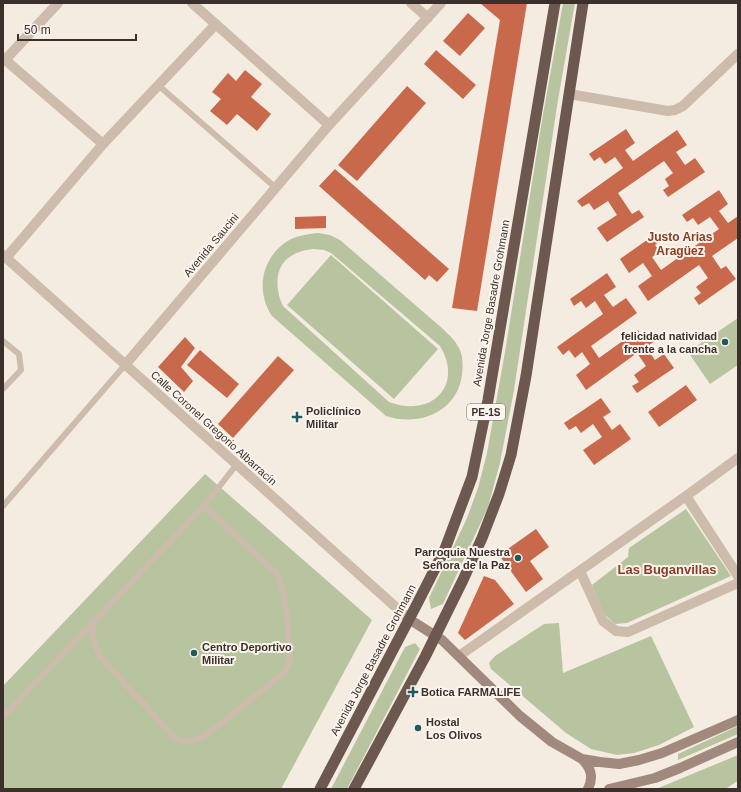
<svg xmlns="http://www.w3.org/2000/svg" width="741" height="792" viewBox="0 0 741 792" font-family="Helvetica,sans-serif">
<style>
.green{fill:#b8c4a0;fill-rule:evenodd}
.building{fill:#c8694b}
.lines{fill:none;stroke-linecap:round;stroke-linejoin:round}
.service{stroke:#cdbbac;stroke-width:6}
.minor{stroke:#cdbbac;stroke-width:10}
.secondary{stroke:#a18a7d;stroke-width:10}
.trunk{stroke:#6c584f;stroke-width:11}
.poi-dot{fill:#1f5a5e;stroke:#fbf5ee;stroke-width:1.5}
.labels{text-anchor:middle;stroke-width:4;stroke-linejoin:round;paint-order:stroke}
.shield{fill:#fbf5ee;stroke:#756b66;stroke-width:1}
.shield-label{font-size:10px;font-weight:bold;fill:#3b302b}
.street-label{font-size:11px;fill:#3b302b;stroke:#fbf5ee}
.poi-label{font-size:11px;font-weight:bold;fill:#3b302b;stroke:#fbf5ee;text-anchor:start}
.neighbourhood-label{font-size:12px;font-weight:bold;fill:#8c3b22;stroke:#fbf5ee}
.quarter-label{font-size:13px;font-weight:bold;fill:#8c3b22;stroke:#fbf5ee}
</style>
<rect width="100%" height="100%" fill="#f4ebe1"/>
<path class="green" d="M563,3H575L558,100L514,390L500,463L488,507L443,604L431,609L429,598L467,518L478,488L487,453L505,352L542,120Z
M318,233L330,235L340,240L443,329C449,335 455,340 459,348C463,355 463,366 462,375C457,412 419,427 386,416L272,316C254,289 263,254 291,239C300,235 309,234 318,233ZM314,249L324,250L331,253L440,346C464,386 431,418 389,402L283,306C276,292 274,270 287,259C295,252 305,250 314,249Z
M331,255L438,349L394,399L287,305Z
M738,318V365L710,384L688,352Z
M205,474L372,620L281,789H3V686Z
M686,509L731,576L627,623L615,624L605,615L592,585L628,557L629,548Z
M559,623L563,673L651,636L694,727L659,745L634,753L617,755L591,749L566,733L491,669L489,663L495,656L544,624Z
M415,643L420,649L347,789H331L405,647Z
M738,726V734L678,760V754Z
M738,755V781L725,789H656Z"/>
<path class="building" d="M480,3H527L477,311L452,308L500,20Z
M468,13L485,28L460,56L443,41Z
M436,50L476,85L463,99L424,64Z
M245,70L262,84L251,97L271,114L257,131L237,114L227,125L210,111L221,99L212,92L228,73L236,81Z
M407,86L426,103L357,181L338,165Z
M626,129L635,143L625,150L633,161L677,130L687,145L676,152L685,165L695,158L705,172L668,197L663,190L669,186L665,179L673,173L664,161L618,193L632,214L639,210L644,217L607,242L597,228L617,215L608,201L594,210L589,203L582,207L577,201L623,168L615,157L605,164L600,157L594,161L589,154Z
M335,169L449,269L437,282L429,275L425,280L319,186Z
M719,190L728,204L719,211L728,223L738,216V238L712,256L721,269L726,266L736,279L699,305L694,298L701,293L696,287L708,278L699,265L648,301L638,286L652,276L643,263L629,273L620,259L657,233L661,240L655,245L660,252L652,257L661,270L719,229L710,217L698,225L693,218L687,222L682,215Z
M326,216V228L295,229V217Z
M607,273L616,287L604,295L613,307L626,298L637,313L591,346L599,358L638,330L643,338L649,333L655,341L646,347L655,360L664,354L674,368L637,393L632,386L639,382L634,375L646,366L637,353L586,390L576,375L590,364L582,352L575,358L569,350L563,355L557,347L603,314L595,301L586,308L581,301L574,306L570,299Z
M185,337L195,348L181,367L193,381L184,392L158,367Z
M200,350L239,384L227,398L187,365Z
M278,356L294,370L233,438L218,424Z
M686,385L697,400L659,427L648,412Z
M601,398L611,412L603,417L612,430L620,424L631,439L594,465L583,450L602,437L593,424L581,433L576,426L569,430L564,423Z
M536,529L549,547L530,561L543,579L526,592L499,555Z
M484,576L495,580L514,604L465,640L458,633Z"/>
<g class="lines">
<path class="service" d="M158,85L276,188
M3,341L19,354L21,370L3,389
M3,506L125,365
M204,506L237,464
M3,717L204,506L278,575L284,594L287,617L290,661L285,672L204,737C194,741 188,742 177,740L101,658C93,643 92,637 94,620"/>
<path class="minor" d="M192,3L329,125
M411,3L428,18
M3,58L103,144
M5,60L58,3
M569,94L668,111L675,110L683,106L738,54
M3,255L409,619
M6,258L103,144L216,24
M125,365L329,125L441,3
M686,496L738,576
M580,571L603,621L616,631L628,632L738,583
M459,656L686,496L738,458"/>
<path class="secondary" d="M409,619L442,640L520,716L552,742L582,759L600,762L619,764L639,760L662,753L738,720
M582,759C591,768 594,777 588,789
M609,789L655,778L680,768L738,742"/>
<path class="trunk" d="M320,789L417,604L445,549L472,477L488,400L555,3
M354,789L425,657L463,580L482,538L499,494L511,455L526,376L583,3"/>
</g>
<g class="poi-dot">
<circle cx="725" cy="342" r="4"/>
<path d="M295 411h4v4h4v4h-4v4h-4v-4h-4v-4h4z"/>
<circle cx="518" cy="558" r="4"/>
<circle cx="194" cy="653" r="4"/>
<path d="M411 686h4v4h4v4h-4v4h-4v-4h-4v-4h4z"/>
<circle cx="418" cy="728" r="4"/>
</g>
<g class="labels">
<rect class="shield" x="467" y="404" width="38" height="16" rx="3"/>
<g class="shield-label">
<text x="486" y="416">PE-1S</text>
</g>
<g class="street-label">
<text transform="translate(211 245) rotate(-50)" y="4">Avenida Saucini</text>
<text transform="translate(491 303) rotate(-80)" y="4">Avenida Jorge Basadre Grohmann</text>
<text transform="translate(214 428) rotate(42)" y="4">Calle Coronel Gregorio Albarracín</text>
<text transform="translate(373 660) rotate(-62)" y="4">Avenida Jorge Basadre Grohmann</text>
</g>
<g class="poi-label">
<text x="717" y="340" text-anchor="end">felicidad natividad<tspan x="717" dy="13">frente a la cancha</tspan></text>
<text x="306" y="415">Policlínico<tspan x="306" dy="13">Militar</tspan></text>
<text x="510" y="556" text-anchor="end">Parroquia Nuestra<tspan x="510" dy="13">Señora de la Paz</tspan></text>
<text x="202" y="651">Centro Deportivo<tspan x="202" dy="13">Militar</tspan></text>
<text x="421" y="696">Botica FARMALIFE</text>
<text x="426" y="726">Hostal<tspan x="426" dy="13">Los Olivos</tspan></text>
</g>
<g class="neighbourhood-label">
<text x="680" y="241">Justo Arias<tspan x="680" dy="14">Aragüez</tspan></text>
</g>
<g class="quarter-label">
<text x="667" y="574">Las Buganvillas</text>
</g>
</g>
<rect width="741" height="792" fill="none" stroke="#3b302b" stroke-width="8"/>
<path d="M18 34v6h118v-6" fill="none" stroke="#3b302b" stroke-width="2"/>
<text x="24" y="34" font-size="12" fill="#3b302b" stroke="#fbf5ee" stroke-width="3" paint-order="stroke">50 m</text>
</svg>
